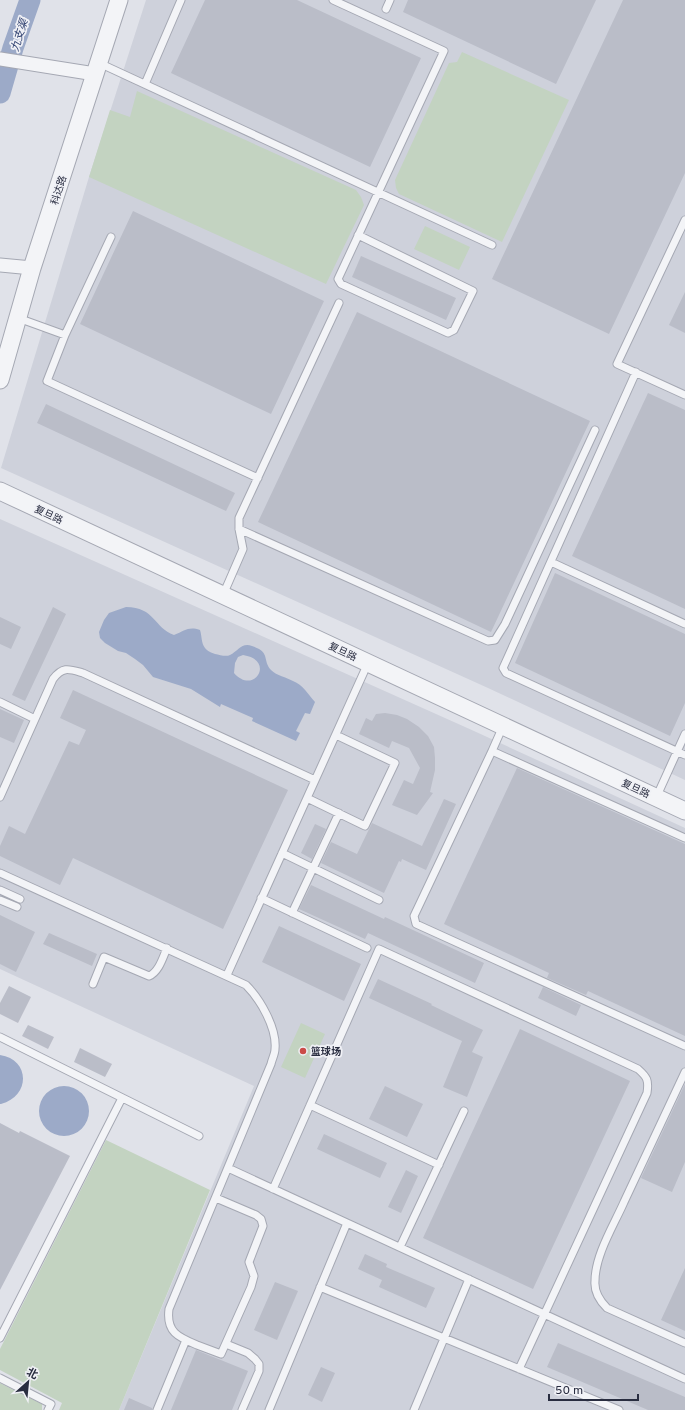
<svg xmlns="http://www.w3.org/2000/svg" width="685" height="1410" viewBox="0 0 685 1410" font-family="Overpass,'Noto Sans SC',sans-serif">
<style>
.built{fill:#ced1db}
.green{fill:#c3d3c1}
.water{fill:#9caac8;fill-rule:evenodd}
.lines{fill:none;stroke-linecap:round;stroke-linejoin:round}
.river{stroke:#9caac8;stroke-width:21}
.building{fill:#babdc8}
.service-casing{stroke:#a5a8b3;stroke-width:9}
.minor-casing{stroke:#a5a8b3;stroke-width:15}
.tertiary-casing{stroke:#a5a8b3;stroke-width:19}
.service{stroke:#f3f4f7;stroke-width:7}
.minor{stroke:#f3f4f7;stroke-width:13}
.tertiary{stroke:#f3f4f7;stroke-width:17}
.poi-dot{fill:#cb4b48;stroke:#f0f1f6;stroke-width:1.5}
.labels{text-anchor:middle;stroke-width:3.5;stroke-linejoin:round;paint-order:stroke}
.street-label{font-size:10px;fill:#292d40;stroke:#f0f1f6}
.poi-label{font-size:10px;font-weight:bold;fill:#292d40;stroke:#f0f1f6;text-anchor:start}
.water-label{font-size:11px;font-style:italic;fill:#344573;stroke:#f0f1f6}
</style>
<rect width="100%" height="100%" fill="#e0e2e9"/>
<path class="built" d="M146,0H685V780L488,688L1,468L89,177Z
M0,519L474,731L685,828V1410H119L254,1086L0,969Z"/>
<path class="green" d="M462,52L569,100L502,242L399,194L396,188L395,180L449,63L457,62Z
M137,91L356,190L361,197L364,205L326,284L89,177L110,110L130,117Z
M425,226L470,247L459,270L414,249Z
M301,1023L325,1034L305,1078L281,1067Z
M106,1140L210,1190L119,1410H59L62,1403L0,1370V1349Z
M0,1383L42,1404V1410H0Z"/>
<path class="water" d="M126,607C155,607 154,628 174,635C185,631 188,626 200,630C202,636 201,643 205,648C207,651 212,653 215,654C220,655 226,657 230,655C238,651 242,642 252,646C271,652 262,660 271,670C277,676 286,677 293,681C303,685 308,694 315,702L310,714L305,713L296,731L300,733L296,741L252,721L253,718L221,704L220,707L191,689L153,677L143,665L135,659L126,653L118,651L105,643L100,638L99,632L104,620L109,613ZM243,655C276,660 254,696 234,673L235,663L238,657Z
M0,1055C30,1059 31,1096 1,1104H0Z
M39 1111a25 25 0 1 1 50 0a25 25 0 1 1-50 0Z"/>
<g class="lines">
<path class="river" d="M0,93L13,48L30,0"/>
</g>
<path class="building" d="M205,0H297L421,58L370,167L171,73Z
M408,0H596L556,84L403,12Z
M623,0H685V173L609,334L492,279Z
M133,211L324,301L271,414L80,324Z
M361,256L456,298L446,320L352,277Z
M685,292V333L669,325Z
M357,312L590,421L491,632L258,522Z
M648,393L685,410V609L572,556Z
M46,404L235,493L226,511L37,423Z
M555,573L685,634V703L670,736L515,663Z
M53,607L66,614L25,701L12,695Z
M0,617L21,627L11,649L0,644Z
M73,690L288,790L223,929L73,858L60,885L0,856V846L9,826L25,834L69,741L79,745L86,730L60,718Z
M0,709L24,720L14,743L0,737Z
M385,713L397,715L407,719L419,727L428,736L434,747L435,758V770L430,792L433,793L417,815L392,805L404,780L413,784L420,768L409,748L392,741L389,748L359,734L366,718L372,721L376,714Z
M517,768L685,844V1036L588,991L586,995L547,978L549,973L444,924Z
M444,799L456,804L426,870L402,859L401,862L399,861L384,893L321,863L331,842L357,854L372,823L422,846Z
M315,824L326,829L312,859L301,853Z
M311,885L384,919L385,917L484,963L475,983L368,933L365,939L299,909Z
M0,915L35,932L16,972L0,964Z
M279,926L361,964L344,1001L262,962Z
M49,933L97,954L92,966L43,944Z
M378,979L432,1004L431,1005L483,1030L472,1052L483,1057L467,1097L443,1087L462,1041L369,998Z
M9,986L31,997L18,1023L0,1014V1003Z
M543,987L581,1005L576,1016L538,998Z
M28,1025L54,1037L48,1049L22,1036Z
M520,1029L630,1081L533,1289L423,1238Z
M80,1048L112,1064L105,1077L74,1062Z
M685,1084V1162L672,1192L641,1178Z
M385,1086L423,1104L407,1137L369,1119Z
M0,1123L19,1133L20,1131L70,1156L0,1290Z
M324,1134L387,1163L380,1178L317,1149Z
M406,1170L418,1176L401,1213L388,1207Z
M365,1254L387,1264L386,1267L435,1288L426,1308L379,1287L382,1280L358,1269Z
M685,1268V1331L661,1320Z
M275,1282L298,1291L277,1340L254,1330Z
M558,1343L685,1397V1410H648L547,1367Z
M196,1350L248,1371L232,1410H171Z
M321,1367L335,1373L322,1402L308,1395Z
M129,1398L152,1408V1410H124Z"/>
<g class="lines">
<defs>
<path id="service" d="M333,0L444,51C409,127 373,203 338,279L341,284L448,333L454,330L473,291L358,235
M386,9L390,0
M99,63L492,245
M145,84L181,0
M685,220L617,364L685,395
M111,237L65,335L47,381L258,478
M18,318L65,335
M636,372L503,668L506,673L685,755
M239,529L488,641L495,640L505,624L595,430
M551,562L685,624
M223,595L243,549L239,529V518L339,303
M0,702L35,719
M492,751L503,726
M0,797L53,679C63,666 69,669 83,673L315,780
M307,798L365,826L395,763L336,735
M656,798L685,734
M685,838L492,751L414,916L416,924L685,1046
M282,853L379,900
M0,873L246,985C260,999 277,1028 275,1049C275,1054 272,1059 271,1064L169,1309C166,1332 178,1337 197,1345C205,1348 213,1351 221,1354L251,1287L254,1276L249,1262L263,1226L261,1219L256,1215L216,1198
M0,890L20,899
M261,898L367,948
M0,900L17,907
M292,913L339,813
M227,975L368,663
M93,984L104,957L149,976C159,972 163,957 167,948
M0,1037L199,1136
M685,1072C665,1115 645,1158 624,1202C614,1225 595,1255 595,1281C594,1292 599,1300 607,1308L685,1343
M310,1105L439,1165
M228,1168L685,1379
M273,1189L379,949L638,1069C647,1077 649,1080 647,1093L519,1369
M400,1247L464,1111
M320,1287L619,1410
M0,1338L122,1098
M226,1344L248,1353L255,1359L259,1364V1371L242,1410
M0,1378L51,1404L48,1410
M157,1410L186,1340
M269,1410L347,1223
M414,1410L469,1279"/>
<path id="minor" d="M0,59L95,74
M0,265L32,268"/>
<path id="tertiary" d="M0,380L32,268L119,0
M0,491L685,811"/>
</defs>
<use href="#service" class="service-casing"/>
<use href="#minor" class="minor-casing"/>
<use href="#tertiary" class="tertiary-casing"/>
<use href="#service" class="service"/>
<use href="#minor" class="minor"/>
<use href="#tertiary" class="tertiary"/>
</g>
<circle class="poi-dot" cx="303" cy="1051" r="4"/>
<g class="labels">
<g class="street-label">
<text transform="translate(58 190) rotate(-72)" y="4">科达路</text>
<text transform="translate(49 514) rotate(25)" y="4">复旦路</text>
<text transform="translate(343 651) rotate(25)" y="4">复旦路</text>
<text transform="translate(636 788) rotate(25)" y="4">复旦路</text>
</g>
<g class="poi-label">
<text x="311" y="1055">篮球场</text>
</g>
<g class="water-label">
<text transform="translate(19 35) rotate(-72)" y="4">九支渠</text>
</g>
</g>
<g transform="translate(28 1382) rotate(27)" stroke="#f0f1f6" stroke-width="3" paint-order="stroke">
<path d="M0-3L7 15L0 10L-7 15Z" fill="#292d40"/>
<text y="-6" font-size="11" font-weight="bold" text-anchor="middle" fill="#292d40">北</text>
</g>
<path d="M549 1394v6h89v-6" fill="none" stroke="#292d40" stroke-width="2"/>
<text x="555" y="1394" font-size="12" fill="#292d40" stroke="#f0f1f6" stroke-width="3" paint-order="stroke">50 m</text>
</svg>
